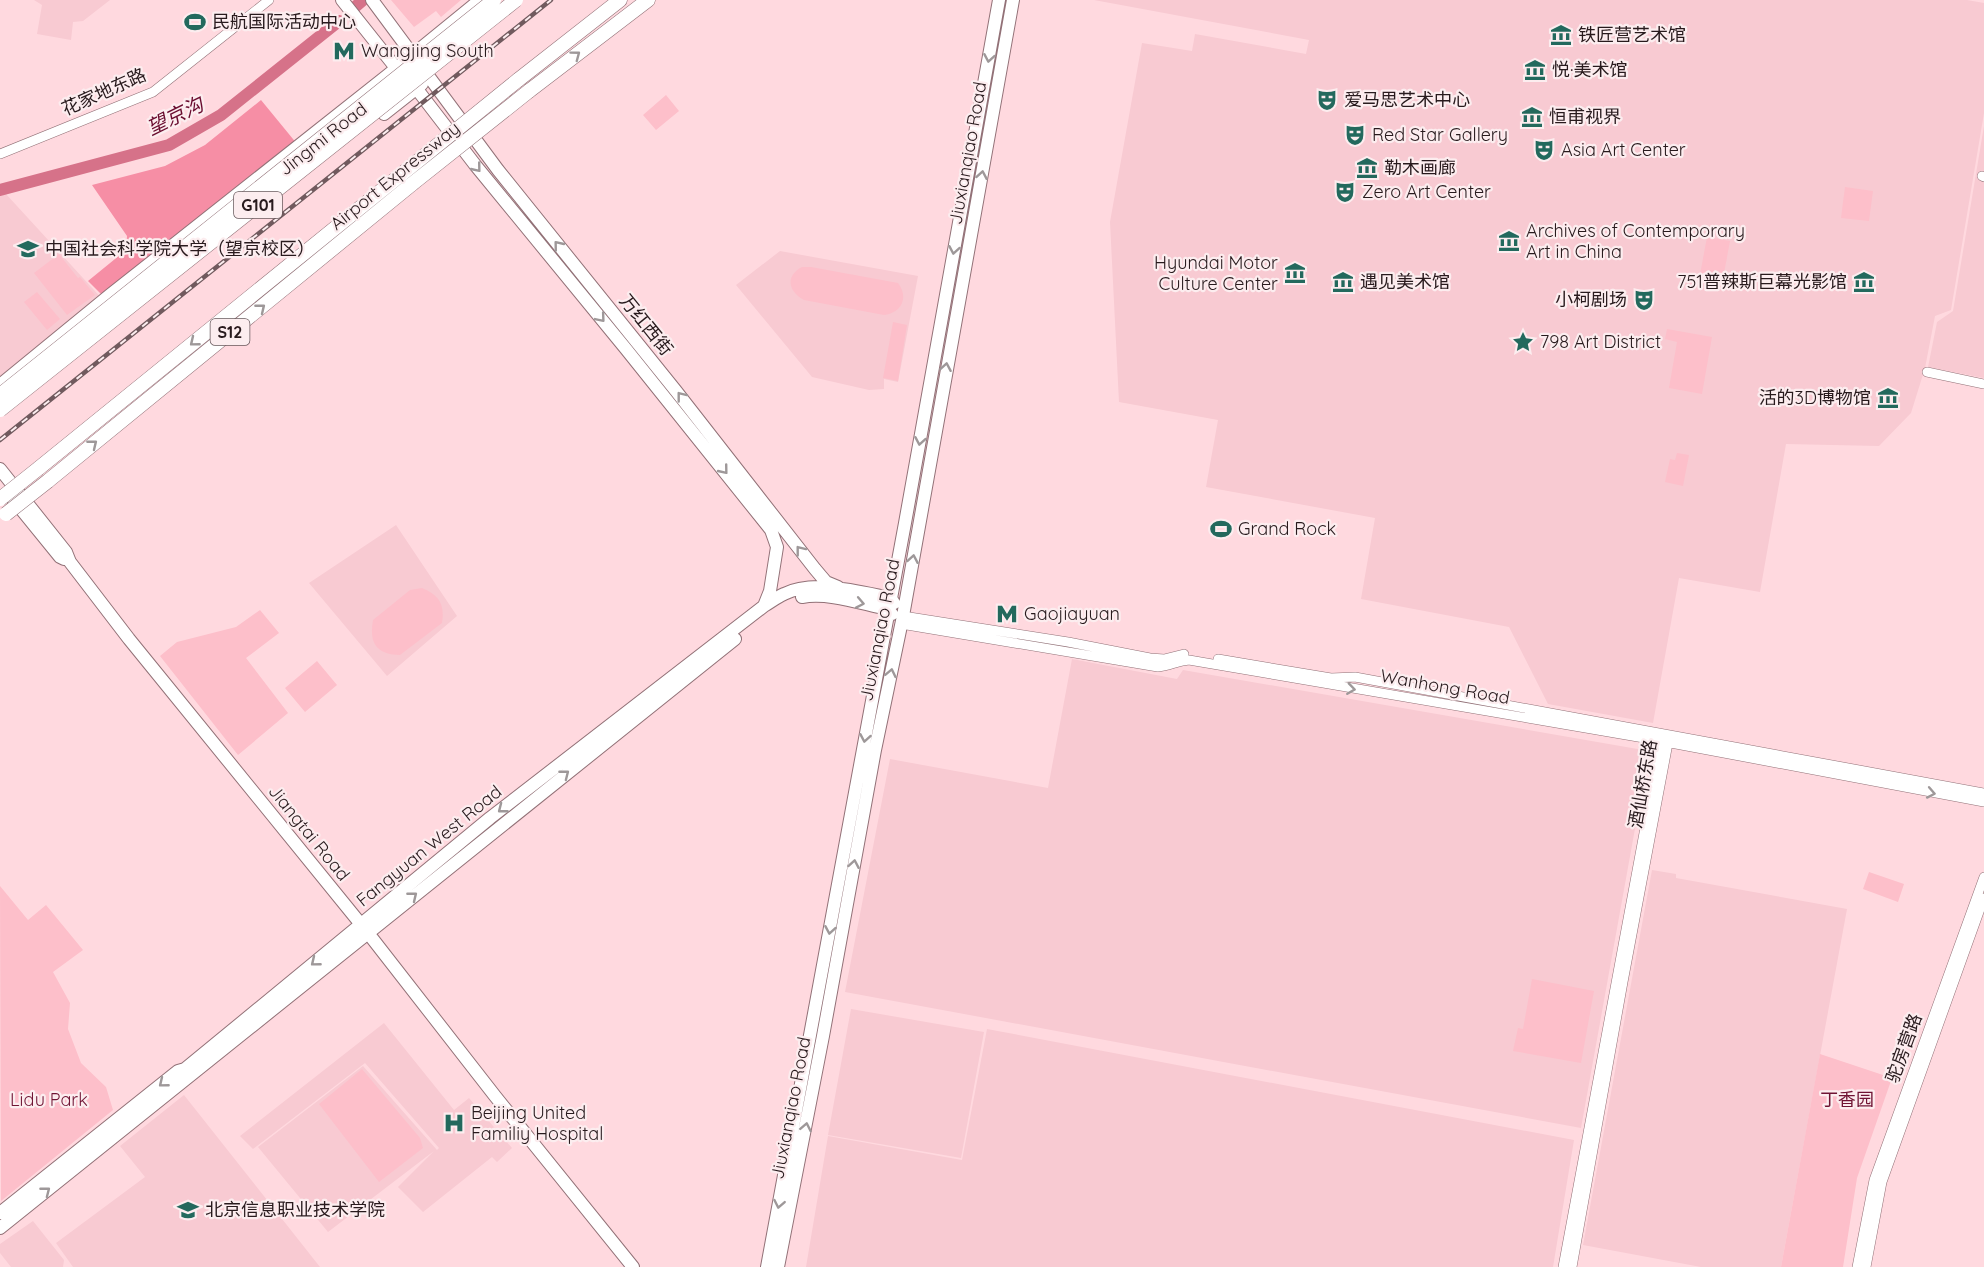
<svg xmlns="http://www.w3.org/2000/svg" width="1984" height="1267" viewBox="0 0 1984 1267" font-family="Quicksand,'Noto Sans SC',sans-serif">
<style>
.built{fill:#f8cad2}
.green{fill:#fdbfca}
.forest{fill:#f68ea5}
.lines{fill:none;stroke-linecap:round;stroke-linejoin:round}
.river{stroke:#d67289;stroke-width:12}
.minor-casing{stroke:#927177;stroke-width:10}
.major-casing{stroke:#927177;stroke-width:14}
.highway-casing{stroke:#927177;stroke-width:15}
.minor{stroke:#fff;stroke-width:9}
.major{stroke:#fff;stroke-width:12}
.highway{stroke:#fff;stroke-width:14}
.rail-casing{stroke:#715a5e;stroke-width:4.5}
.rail{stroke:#fcedef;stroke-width:2;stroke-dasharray:7;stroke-linecap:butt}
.highway-bridge-casing{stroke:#927177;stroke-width:15;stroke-linecap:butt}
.highway-bridge{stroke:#fff;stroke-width:14}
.oneway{stroke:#9e9899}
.labels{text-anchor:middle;stroke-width:4.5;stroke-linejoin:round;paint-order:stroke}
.shield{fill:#fcedef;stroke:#68595c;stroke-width:1.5}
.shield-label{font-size:16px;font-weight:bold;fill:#281a1d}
.poi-label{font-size:18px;fill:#281a1d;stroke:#fcedef;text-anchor:start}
.street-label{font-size:18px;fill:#281a1d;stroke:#fcedef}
.park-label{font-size:18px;fill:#701434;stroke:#fcedef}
.water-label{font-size:20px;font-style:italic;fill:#690b2e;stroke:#fcedef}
</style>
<rect width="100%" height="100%" fill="#ffd9df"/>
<path class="built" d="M34,0H110L83,21L73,22L71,40L37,34L42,5Z
M1094,0H1967L1984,3V113L1951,310L1935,316L1925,368L1911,413L1879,446L1786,444L1760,592L1679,578L1653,723L1548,704L1509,627L1361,599L1375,518L1206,487L1218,420L1119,402L1110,222L1142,43L1192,51L1195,34L1306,54L1309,40Z
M1984,126V378L1928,367L1937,322L1953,311Z
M6,194L105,302L0,388V196Z
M780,251L918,276L898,382L884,379V389L869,390L812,377L736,285Z
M396,525L457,616L387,676L309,583Z
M1072,659L1177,679L1183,670L1649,751L1581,1128L845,992L890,759L1048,788Z
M1652,870L1676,874V878L1847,909L1781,1267H1701L1583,1245Z
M851,1009L984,1032L961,1158L828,1135Z
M384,1023L454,1110L469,1098L512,1148L497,1162L492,1157L423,1212L398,1187L434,1151L328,1232L258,1147L363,1066L437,1150L439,1148L365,1063L253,1149L240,1136Z
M987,1029L1574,1140L1553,1267H806L828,1136L962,1160Z
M184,1095L320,1267H73L56,1243L145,1177L120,1146Z
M33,1221L64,1260L63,1267H11L0,1253V1244Z"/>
<path class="green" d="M391,0H461L441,17L436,11L414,27Z
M666,95L679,111L656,130L643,115Z
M1845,187L1873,191L1869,221L1841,218Z
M1707,237L1730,241L1722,284L1699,280Z
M59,254L78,278L80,277L95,295L67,315L34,273Z
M802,267H811L898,283C909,297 902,313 884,315L804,300C788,291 785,276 802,267Z
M37,292L60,319L47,330L24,302Z
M893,322L907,325L898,381L883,378Z
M1667,329L1712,337L1702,394L1669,388L1677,342L1665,339Z
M1677,453L1689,455L1683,486L1665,482L1670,459L1675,460Z
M422,588C439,595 445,604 442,623L400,655C376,654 369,643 373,620L410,590Z
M260,610L279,633L246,658L288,713L238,755L160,656L177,642L236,627Z
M317,661L337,685L305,712L285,688Z
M1869,872L1904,884L1898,902L1863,889Z
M0,886L28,920L46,905L83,950L53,972L70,1003L68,1029L81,1063L106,1087L113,1110L1,1201Z
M1532,979L1594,991L1581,1063L1513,1051L1518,1028L1523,1029Z
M1820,1054L1892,1078L1857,1178L1843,1267H1781Z
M362,1069L420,1138L423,1148L379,1182L319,1104Z"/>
<path class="forest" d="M261,100L302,150L108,301L88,281L126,250L127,236L92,185L165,166L205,145Z"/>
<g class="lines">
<path class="river" d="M355,7L362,1
M0,190L169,145L221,115L339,21"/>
<defs>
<path id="minor" d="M0,154L153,92L269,0
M1982,176L1984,177
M1927,372L1984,384
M903,616L1068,642L1150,658L1164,659L1184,654
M901,624L1158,667C1169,666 1178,661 1189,660L1644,738L1984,802
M1218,659L1331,678L1355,677L1984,793
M1563,1267L1661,742L1666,738
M1572,1267L1623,982L1669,738
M1857,1267L1874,1180L1984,877
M1866,1267L1882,1182L1984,898"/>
<path id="major" d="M342,0L396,68L416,88L476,166L626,349L771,530L777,547L770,591L764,606
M372,0L498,170L676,391L815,569L826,582L838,587
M384,114L422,84
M0,385L110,295L388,75L480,0
M0,469L66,552L70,562L129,639L368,933L495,1096L633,1267
M12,498L60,557L64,559
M802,597C829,592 862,604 888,609L892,614
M0,1213L178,1071L185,1069L490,818L764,606C771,602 777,597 784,594C814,579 860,592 891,598L894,603
M0,1228C246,1033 489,834 735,639
M767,1267L905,523L999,0
M778,1267L823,1036L875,750L903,616L1013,0"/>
<path id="highway" d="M518,80L620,0
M529,91L648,0
M39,468L403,173
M48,481L412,184"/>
</defs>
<use href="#minor" class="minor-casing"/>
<use href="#major" class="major-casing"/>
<use href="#highway" class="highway-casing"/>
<use href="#minor" class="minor"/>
<use href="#major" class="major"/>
<use href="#highway" class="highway"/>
<defs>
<path id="rail" d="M0,440L551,0"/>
</defs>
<use href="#rail" class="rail-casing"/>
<use href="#rail" class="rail"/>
<defs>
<path id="highway-bridge" d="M403,173L518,80
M412,184L529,91
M0,395L494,0
M0,410L516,0
M0,499L39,468
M6,514L48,481"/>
</defs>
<use href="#highway-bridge" class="highway-bridge-casing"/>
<use href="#highway-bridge" class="highway-bridge"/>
</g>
<defs><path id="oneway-chevron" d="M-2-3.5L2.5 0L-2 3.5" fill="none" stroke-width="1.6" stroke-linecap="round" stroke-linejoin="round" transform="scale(1.5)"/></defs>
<g class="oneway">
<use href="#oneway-chevron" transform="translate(576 55) rotate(-37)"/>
<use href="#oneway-chevron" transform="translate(989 58) rotate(100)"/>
<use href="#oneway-chevron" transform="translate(477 168) rotate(51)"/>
<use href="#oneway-chevron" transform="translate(982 175) rotate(-80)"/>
<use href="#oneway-chevron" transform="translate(558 245) rotate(-129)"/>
<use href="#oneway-chevron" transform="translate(954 250) rotate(100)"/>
<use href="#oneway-chevron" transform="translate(261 308) rotate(-39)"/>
<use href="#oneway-chevron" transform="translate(601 318) rotate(50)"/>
<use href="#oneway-chevron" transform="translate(194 342) rotate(141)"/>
<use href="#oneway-chevron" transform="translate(946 367) rotate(-80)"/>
<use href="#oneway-chevron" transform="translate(681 396) rotate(-128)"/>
<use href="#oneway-chevron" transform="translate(920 441) rotate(100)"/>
<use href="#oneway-chevron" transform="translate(93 444) rotate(-39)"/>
<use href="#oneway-chevron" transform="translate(724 470) rotate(51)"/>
<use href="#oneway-chevron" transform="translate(800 550) rotate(-128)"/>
<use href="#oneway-chevron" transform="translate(913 559) rotate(-80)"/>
<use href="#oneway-chevron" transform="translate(860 603) rotate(11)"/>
<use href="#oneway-chevron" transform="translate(891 673) rotate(-78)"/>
<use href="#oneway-chevron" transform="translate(1351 689) rotate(8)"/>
<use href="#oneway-chevron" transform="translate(865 738) rotate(100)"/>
<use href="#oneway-chevron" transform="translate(565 774) rotate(-38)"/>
<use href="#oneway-chevron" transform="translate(1931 793) rotate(11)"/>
<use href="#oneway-chevron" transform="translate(502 809) rotate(142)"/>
<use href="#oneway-chevron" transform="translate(854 864) rotate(-80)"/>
<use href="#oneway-chevron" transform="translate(413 896) rotate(-39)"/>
<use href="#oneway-chevron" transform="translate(830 930) rotate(100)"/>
<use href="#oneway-chevron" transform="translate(315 962) rotate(141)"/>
<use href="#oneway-chevron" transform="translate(163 1083) rotate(141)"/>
<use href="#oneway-chevron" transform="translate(806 1127) rotate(-79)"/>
<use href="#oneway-chevron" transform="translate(46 1191) rotate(-38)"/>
<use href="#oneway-chevron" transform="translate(779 1204) rotate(101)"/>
</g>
<defs>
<symbol id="stadium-bare" viewBox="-9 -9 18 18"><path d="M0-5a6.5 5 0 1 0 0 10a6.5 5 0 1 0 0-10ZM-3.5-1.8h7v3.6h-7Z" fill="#23695d" stroke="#fcedef" stroke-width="2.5" paint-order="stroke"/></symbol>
<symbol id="museum-bare" viewBox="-9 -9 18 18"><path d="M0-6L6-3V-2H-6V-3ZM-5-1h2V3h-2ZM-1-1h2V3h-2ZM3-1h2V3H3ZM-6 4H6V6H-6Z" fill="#23695d" stroke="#fcedef" stroke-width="2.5" paint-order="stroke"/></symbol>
<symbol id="metro-bare" viewBox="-9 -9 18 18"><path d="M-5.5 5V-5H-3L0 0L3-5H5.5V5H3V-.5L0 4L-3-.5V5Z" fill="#23695d" stroke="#fcedef" stroke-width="2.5" paint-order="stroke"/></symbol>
<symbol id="theatre-bare" viewBox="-9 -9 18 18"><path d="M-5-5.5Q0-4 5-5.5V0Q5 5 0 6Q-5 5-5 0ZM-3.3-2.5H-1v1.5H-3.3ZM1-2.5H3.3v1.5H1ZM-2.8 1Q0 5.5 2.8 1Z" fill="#23695d" stroke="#fcedef" stroke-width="2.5" paint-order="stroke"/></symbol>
<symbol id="university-bare" viewBox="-9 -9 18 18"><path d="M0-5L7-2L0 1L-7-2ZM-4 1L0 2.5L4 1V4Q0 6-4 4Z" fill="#23695d" stroke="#fcedef" stroke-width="2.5" paint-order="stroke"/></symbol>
<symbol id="sight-bare" viewBox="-9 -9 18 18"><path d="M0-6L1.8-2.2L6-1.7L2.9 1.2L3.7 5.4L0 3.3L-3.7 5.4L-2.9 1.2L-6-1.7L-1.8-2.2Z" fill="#23695d" stroke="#fcedef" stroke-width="2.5" paint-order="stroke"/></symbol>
<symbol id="hospital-bare" viewBox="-9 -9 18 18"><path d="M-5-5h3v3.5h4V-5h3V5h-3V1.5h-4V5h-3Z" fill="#23695d" stroke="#fcedef" stroke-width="2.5" paint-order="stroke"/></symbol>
</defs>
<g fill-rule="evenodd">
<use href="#stadium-bare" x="180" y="7" width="30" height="30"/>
<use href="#museum-bare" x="1546" y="20" width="30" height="30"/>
<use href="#metro-bare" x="329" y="36" width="30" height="30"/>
<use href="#museum-bare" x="1520" y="55" width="30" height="30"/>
<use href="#theatre-bare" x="1312" y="85" width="30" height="30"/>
<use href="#museum-bare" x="1517" y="102" width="30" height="30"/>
<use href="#theatre-bare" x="1340" y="120" width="30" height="30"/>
<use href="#theatre-bare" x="1529" y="135" width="30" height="30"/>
<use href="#museum-bare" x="1352" y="153" width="30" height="30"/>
<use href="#theatre-bare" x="1330" y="177" width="30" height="30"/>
<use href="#museum-bare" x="1494" y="226" width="30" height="30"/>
<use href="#university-bare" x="13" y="234" width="30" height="30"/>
<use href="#museum-bare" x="1280" y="258" width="30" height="30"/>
<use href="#museum-bare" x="1328" y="267" width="30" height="30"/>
<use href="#museum-bare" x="1849" y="267" width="30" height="30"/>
<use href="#theatre-bare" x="1629" y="285" width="30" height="30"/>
<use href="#sight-bare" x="1508" y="327" width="30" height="30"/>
<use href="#museum-bare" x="1873" y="383" width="30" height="30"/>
<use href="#stadium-bare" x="1206" y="514" width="30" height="30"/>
<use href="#metro-bare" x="992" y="599" width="30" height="30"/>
<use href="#hospital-bare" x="439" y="1108" width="30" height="30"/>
<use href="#university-bare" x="173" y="1195" width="30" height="30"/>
</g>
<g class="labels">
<g class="shield">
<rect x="234" y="192" width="48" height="26" rx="4.5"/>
<rect x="210.5" y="319" width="39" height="26" rx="4.5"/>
</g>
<g class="shield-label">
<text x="258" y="211">G101</text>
<text x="230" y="338">S12</text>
</g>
<g class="poi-label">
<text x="212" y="28">民航国际活动中心</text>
<text x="1578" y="41">铁匠营艺术馆</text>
<text x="361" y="57">Wangjing South</text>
<text x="1552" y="76">悦·美术馆</text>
<text x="1344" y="106">爱马思艺术中心</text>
<text x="1549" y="123">恒甫视界</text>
<text x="1372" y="141">Red Star Gallery</text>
<text x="1561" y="156">Asia Art Center</text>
<text x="1384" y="174">勒木画廊</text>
<text x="1362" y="198">Zero Art Center</text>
<text x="1526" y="237">Archives of Contemporary<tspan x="1526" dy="21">Art in China</tspan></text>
<text x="45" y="255">中国社会科学院大学（望京校区）</text>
<text x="1278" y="269" text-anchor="end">Hyundai Motor<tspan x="1278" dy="21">Culture Center</tspan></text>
<text x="1360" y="288">遇见美术馆</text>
<text x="1847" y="288" text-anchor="end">751普辣斯巨幕光影馆</text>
<text x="1627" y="306" text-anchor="end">小柯剧场</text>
<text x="1540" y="348">798 Art District</text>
<text x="1871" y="404" text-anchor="end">活的3D博物馆</text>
<text x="1238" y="535">Grand Rock</text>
<text x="1024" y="620">Gaojiayuan</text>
<text x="471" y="1119">Beijing United<tspan x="471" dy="21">Familiy Hospital</tspan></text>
<text x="205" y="1216">北京信息职业技术学院</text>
</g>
<g class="street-label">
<text transform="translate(104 92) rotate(-24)" y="6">花家地东路</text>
<text transform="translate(323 139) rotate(-38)" y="6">Jingmi Road</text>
<text transform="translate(968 153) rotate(-80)" y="6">Jiuxianqiao Road</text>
<text transform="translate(395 176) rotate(-39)" y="6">Airport Expressway</text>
<text transform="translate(646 325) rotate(51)" y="6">万红西街</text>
<text transform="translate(880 630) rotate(-79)" y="6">Jiuxianqiao Road</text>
<text transform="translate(1445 687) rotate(10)" y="6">Wanhong Road</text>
<text transform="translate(1643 784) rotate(-80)" y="6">酒仙桥东路</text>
<text transform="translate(309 833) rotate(51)" y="6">Jiangtai Road</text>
<text transform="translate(429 846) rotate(-39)" y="6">Fangyuan West Road</text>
<text transform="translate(1904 1048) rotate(-70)" y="6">驼房营路</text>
<text transform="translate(791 1108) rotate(-79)" y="6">Jiuxianqiao Road</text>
</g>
<g class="park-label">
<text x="49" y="1106">Lidu Park</text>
<text x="1847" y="1106">丁香园</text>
</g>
<g class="water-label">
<text transform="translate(175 116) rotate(-26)" y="7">望京沟</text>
</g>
</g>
</svg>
